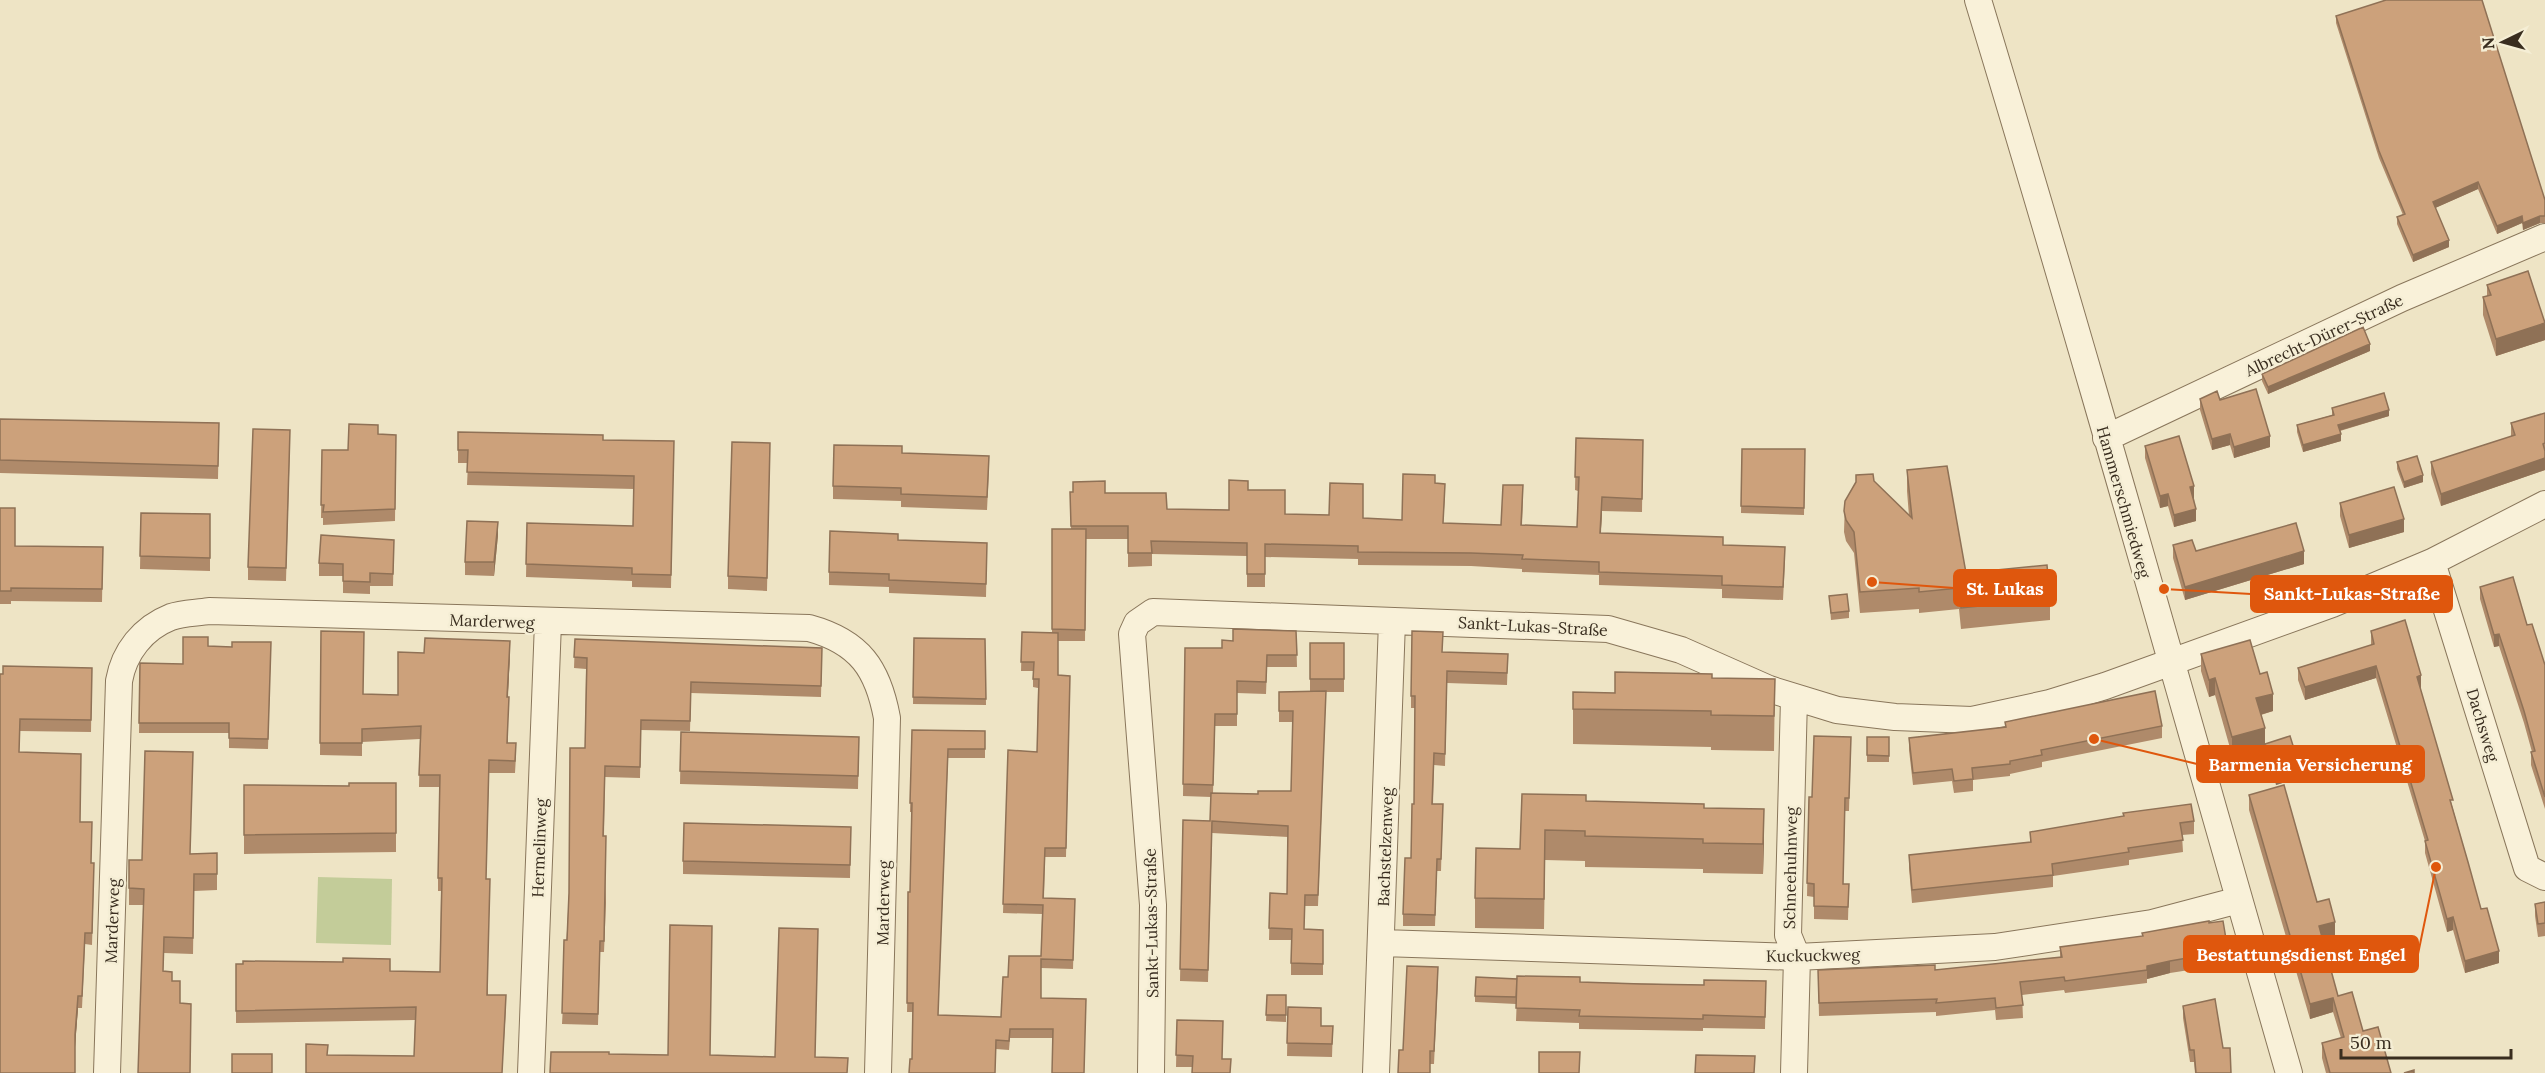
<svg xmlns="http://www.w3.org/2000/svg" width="2545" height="1073" viewBox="0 0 2545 1073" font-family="Lora,serif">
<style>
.green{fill:#c3cc99}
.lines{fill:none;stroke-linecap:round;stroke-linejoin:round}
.minor-casing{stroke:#89765b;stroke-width:28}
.minor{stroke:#f9f1d9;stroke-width:26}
.wall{fill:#af8a6a}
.shaded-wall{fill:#8f7156}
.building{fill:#cca17b;stroke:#8f7156;stroke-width:1.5}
.labels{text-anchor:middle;stroke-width:5;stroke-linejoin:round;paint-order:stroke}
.street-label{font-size:16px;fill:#392d1f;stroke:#f5eed5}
.leader{fill:none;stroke:#df570d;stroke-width:2}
.callout-dot{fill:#df570d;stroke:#f5eed5;stroke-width:2}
.callout{fill:#df570d;stroke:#df570d;stroke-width:2}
.callout-label{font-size:18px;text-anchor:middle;font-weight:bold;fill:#fff}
</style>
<rect width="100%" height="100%" fill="#eee4c5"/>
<path class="green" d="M318,877L392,879L391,945L316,943Z"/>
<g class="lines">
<defs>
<path id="minor" d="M1978,0C2086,356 2186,715 2289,1073
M2106,438L2402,298L2545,237
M2432,562L2527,868L2545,877
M1794,698L1788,935L1797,957L1794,1073
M1382,943L1797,957L1897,952L1995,947L2152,923L2239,900
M107,1073L119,681C124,652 143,628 171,617C182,613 197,613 209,611L809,628C860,642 878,669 887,718L878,1073
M531,1073L548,622
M1151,1073L1153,905L1132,634L1137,623L1153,612L1608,629L1681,650L1769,689L1837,710L1895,717L1972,720L2050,703L2105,686L2332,604L2432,562L2545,504
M1376,1073L1392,621"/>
</defs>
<use href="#minor" class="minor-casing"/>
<use href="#minor" class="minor"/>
</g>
<path class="wall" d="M2336,16L2545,200V223H2540L2523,230L2522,223L2497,234L2478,189L2435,208L2449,247L2413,262L2397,224V217L2403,215L2379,158L2336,23Z
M2487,285L2545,340L2496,356L2483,315V297L2487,296Z
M2370,351L2268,394L2262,381V374Z
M2200,399L2220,400L2270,447L2234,458L2230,445L2212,450L2200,410Z
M2332,408L2389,416L2340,431L2341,441L2303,452L2297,432V425L2332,415Z
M2545,413V470L2441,506L2431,474V462L2511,437V423Z
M0,419L219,423L218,479L0,473Z
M458,432L603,440L674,441L671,588L632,587V581L526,577L527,523L633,526L634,489L467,485L468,463H458Z
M378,434L396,435L395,521L323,525V518H321L322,450H348Z
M1576,438L1643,440L1642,512L1602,511L1601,533L1723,545L1785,560L1783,600L1722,598V589L1599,585V575L1522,572V569L1471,566L1358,565V559L1265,557V587H1247V556L1152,554V566L1128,567V539H1086L1085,641H1058V675L1070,676L1066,857H1045L1044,898L1075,899L1073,969L1041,968V998L1086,999L1053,1038H1010L1009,1050L996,1049L912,1059L913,1012H907L912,812H910L912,730L985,731V758H948L938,1015L1001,1017L1008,977L1041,956L1042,914L1003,913L1008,750L1037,752L1038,688L1033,687V671H1021L1022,632L1052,633V529H1071L1070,492L1105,493L1167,509L1229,510L1248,490L1285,514L1402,520L1435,483L1445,497L1443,523L1501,525L1523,499L1522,525L1577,527L1578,491L1575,490Z
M290,443L286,581L248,580V567Z
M770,443L767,591L728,589V576Z
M2145,446L2194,498L2196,521L2174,527L2168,506L2160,508L2145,458Z
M1742,449H1805L1804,515L1741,513Z
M902,453L989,469L987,510L901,507V501L833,499V486Z
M2397,462L2423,482L2404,488L2397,469Z
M1907,470L1966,573L2050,599V620L1961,629L1959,609L1919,613V609L1860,613L1854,553L1846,541L1844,532L1845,501L1874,481L1909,516L1907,491Z
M2340,503L2404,532L2349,548L2340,516Z
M0,508L15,546L103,547L102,602L11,601V604H0Z
M141,513L210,514V571L140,569Z
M498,535L494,576L465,575V562Z
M394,540L393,586H370V594L343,593V576H319V563Z
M898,540L987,543L986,597L889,593V587L829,585V572Z
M2173,545L2196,551L2304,564L2185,600L2173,558Z
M2480,587L2527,625L2545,665V809L2531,765V752H2532L2524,723L2499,646L2494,647L2480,599Z
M1829,596L1849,611V618L1831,620Z
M321,631L363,694L398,695L424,653H510L508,697V743L516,756L515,773H489L486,879L488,995L506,1008L502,1073L328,1055L414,1056L415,1020L236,1023V964L390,971L440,972L441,891H438V878L440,787H419L420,739L362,742V756L320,755Z
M1296,631L1297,667H1267L1266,694L1237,693V726H1215L1213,793L1258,794L1291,791L1293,722H1279V692H1310V643H1344V692H1326L1318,906H1305L1304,929L1323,930V975H1291V940H1269L1270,893L1287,894L1288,837L1212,833L1208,982L1180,981L1183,820L1210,821L1211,797L1183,796L1185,648H1222L1233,641Z
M2371,631L2421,688H2420L2453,809L2481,909L2499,963L2465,973L2453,930L2447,932L2425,853V841L2376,678L2305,700L2298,680V668L2371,645Z
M914,638L985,639L986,705L913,704Z
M575,639L822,648L821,697L691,693L690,731L641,730L640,778L605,777L604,836L606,903L604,952H600L598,1025L562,1024L569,893L585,748L586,669L574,668Z
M271,642L268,749L229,748V733H139L140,663L183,664L208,646L232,647Z
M1443,652L1508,654L1507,685L1447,683L1445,766L1434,765L1433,804H1443L1441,871H1437L1435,926H1403V914L1411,858L1414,804L1415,708H1411V696Z
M2201,654L2260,674L2273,711L2261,715L2265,746L2232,755L2215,695L2209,697L2201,671Z
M92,668L91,732L20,731L19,752L80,822L94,875L92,945L85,944L82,1008H78L75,1047L0,674Z
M1712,678L1775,679L1774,751L1711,750V747L1573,744V692L1615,693Z
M2005,722L2162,726V738L2042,762V767L2010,774V776L1973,780V791L1954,793L1952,781L1913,785L1909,750V738L2005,727Z
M681,732L859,737L858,789L680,784Z
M1851,737L1849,811H1845L1843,884H1849L1848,920L1814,919V897L1807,896L1809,797H1812Z
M1867,737H1889V762H1867Z
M2265,744L2301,777L2276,785L2265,750Z
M396,783V852L244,854V785L349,786Z
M1522,794L1586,801L1704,808L1764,840L1763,874L1703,873V869L1585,867V861L1545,860L1544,929L1475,928V898L1520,849Z
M2249,795L2317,902L2335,937L2322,940L2338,996L2363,1031L2391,1073H2326L2322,1058V1043L2341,1038L2333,1012L2310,1019L2249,810Z
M2123,813L2194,821V834L2182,835L2183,852L2129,860V865L2053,876V887L1912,903L1909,868V855L2030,842V832L2123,817Z
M851,827L850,878L683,874V861Z
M217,853V890L194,891L193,954L164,953L163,971L172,981L180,1003L190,1073L144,905H129V860H142L191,854Z
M2545,902V936L2538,937L2535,916V904Z
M2209,923L2228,951V964L2170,973L2147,979V983L2065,993L2064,990L2022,995L2023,1018L1996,1020L1995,1010L1936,1016V1012L1819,1016L1818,970H1935L2060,957V947L2142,936V933Z
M1438,980L1434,1064H1430L1403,1050Z
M1766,981L1765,1029L1703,1028V1031L1579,1029V1023L1516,1021L1517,994L1516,1004L1475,1002V996L1580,982L1704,985Z
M1267,995H1286V1022L1266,1021Z
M2183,1006L2223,1048L2231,1073H2195L2194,1062H2190L2183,1018Z
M1288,1007L1321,1026H1333L1332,1057L1287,1056Z
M1177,1020L1223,1021L1192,1067H1176Z"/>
<path class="shaded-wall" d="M2478,182V189L2433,209V202Z
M2522,216V223L2497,234V226Z
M2540,216V223L2523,230V223Z
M2449,240V247L2413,262V255Z
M2545,323V340L2496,356V339Z
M2370,344V351L2268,394V387Z
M2389,410V416L2338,431V425Z
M2230,434V445L2212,450V439Z
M2341,434V441L2303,452V445Z
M2270,436V447L2234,458V447Z
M2545,458V470L2441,506V494Z
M2423,475V482L2404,488V482Z
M2194,486V498L2190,499V487Z
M2168,494V506L2160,508V496Z
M1602,497V511L1600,546V533Z
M2196,509V521L2174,527V515Z
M2404,519V532L2349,548V535Z
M498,522V535L494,576V562Z
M2304,551V564L2185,600V587Z
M2499,634V646L2494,647V635Z
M510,641V653L507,710V697Z
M2376,666V678L2305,700V687Z
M2421,675V688L2417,689V677Z
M2215,678V695L2209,697V680Z
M2273,694V711L2256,716V698Z
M2265,728V746L2232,755V737Z
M2301,771V777L2276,785V779Z
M1764,809V840L1763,874V844Z
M2453,917V930L2447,932V919Z
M2335,922V937L2319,941V926Z
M2499,951V963L2465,973V961Z
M2170,961V973L2147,979V966Z
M78,996V1008L75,1047V1035Z
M2333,998V1012L2310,1019V1004Z"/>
<path class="building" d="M2386,0H2482L2545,200V216H2540L2523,223L2522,216L2497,226L2478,182L2433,202L2449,240L2413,255L2397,217L2405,214L2379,151L2336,16Z
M2528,271L2545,323L2496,339L2483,297L2491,295L2487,285Z
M2363,327L2370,344L2268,387L2262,374Z
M2256,389L2270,436L2234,447L2230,434L2212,439L2200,399L2217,391L2220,400Z
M2384,393L2389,410L2338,425L2341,434L2303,445L2297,425L2334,415L2332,408Z
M2545,413V443L2543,444L2545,451V458L2441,494L2431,462L2515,435L2511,423Z
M0,419L219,423L218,466L0,460Z
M349,424L378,425V434L396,435L395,509L323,512L324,505H321L322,450H348Z
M253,429L290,430L286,568L248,567Z
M458,432L603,435V440L674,441L671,575L632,574V568L526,564L527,523L633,526L634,476L467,472L468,450H458Z
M2179,436L2194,486L2190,487L2196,509L2174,515L2168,494L2160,496L2145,446Z
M1576,438L1643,440L1642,499L1602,497L1600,533L1723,537V545L1785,547L1783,587L1722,585V576L1599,572V562L1522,559L1523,555L1471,553L1358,552V546L1265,544V574H1247V543L1151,541L1152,553H1128V526H1071L1070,492H1073V482L1105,481V493H1166L1167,509L1229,510V480L1248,481V490H1285V514L1329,515L1330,483L1363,484V518L1402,520L1403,474L1435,475V483L1445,484L1443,523L1501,525L1503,485H1523L1521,525L1577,527L1579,477H1575Z
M732,442L770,443L767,578L728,576Z
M834,445L902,446V453L989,456L987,497L901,494V488L833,486Z
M1742,449H1805L1804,508L1741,506Z
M2417,456L2423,475L2404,482L2397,462Z
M1947,466L1966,573L2047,565L2050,599L1961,608L1959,588L1919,592V588L1860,592L1854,532L1846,520L1844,511L1845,501L1856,482V475L1873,474L1874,481L1912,518L1907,470Z
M2394,487L2404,519L2349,535L2340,503Z
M0,508H15V546L103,547L102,589L11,588V591H0Z
M141,513L210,514V558L140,556Z
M467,521L498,522L494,562H465Z
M2296,523L2304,551L2185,587L2173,545L2192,540L2196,551Z
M1052,529H1086L1085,630L1052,629Z
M830,531L898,534V540L987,543L986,584L889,580V574L829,572Z
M321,535L394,540L393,574L370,573V582L343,581V564L319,563Z
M2513,577L2527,625L2532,624L2545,665V797L2531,752L2535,751L2524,711L2499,634L2494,635L2480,587Z
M1847,594L1849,611L1831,613L1829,596Z
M2405,620L2421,675L2417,677L2453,800H2450L2468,862L2481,909L2487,908L2499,951L2465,961L2453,917L2447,919L2425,841L2428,840L2376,666L2305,687L2298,668L2374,644L2371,631Z
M1233,629L1296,631L1297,655H1267L1266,682L1237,681V714H1215L1213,785L1183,784L1185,648H1222V640L1233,641Z
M321,631L364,632L363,694L398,695V652L424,653L425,638L510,641L507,697H509L507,743H516L515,761L489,760L486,879H490L487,995H506L502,1073H306V1044L328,1045L327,1055L414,1056L416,1007L236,1011V964H243V961L343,962V958L390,959V971L440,972L442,878H438L440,775H419L421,726L362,729V743H320Z
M1412,631L1443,632L1442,652L1508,654L1507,673L1447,671L1445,754L1434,753L1432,804H1443L1441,859H1437L1435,915L1403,914L1405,858H1411L1412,804H1414L1415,696H1411Z
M1022,632L1058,633V675L1070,676L1066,848H1045L1043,898L1075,899L1073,960L1041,959V998L1086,999L1084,1073H1052L1053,1029H1010L1009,1041L996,1040L995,1073H909L910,1059H912L913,1003H907L908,892H910L912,803H910L912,730L985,731V749H948L938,1015L1001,1017L1003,977H1008L1009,956H1041L1043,905L1003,904L1008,750L1037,752L1039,679H1033L1034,662H1021Z
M183,637H208V646L232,647V642H271L268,739L229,738V723H139L140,663L183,664Z
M914,638L985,639L986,699L913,697Z
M575,639L822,648L821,686L691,682L690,721L641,720L640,767L605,766L603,836H606L604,941H600L598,1014L562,1013L564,940H567L569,893L570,748H585L587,658L574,657Z
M2250,640L2260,674L2267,672L2273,694L2256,698L2265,728L2232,737L2215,678L2209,680L2201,654Z
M1310,643H1344V679H1310Z
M3,666L92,668L91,720L20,719L19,752L81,754L80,822H92L91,863H94L92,933H85L82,996H78L75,1035V1073H0V674H3Z
M1615,672L1712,674V678L1775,679L1774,716L1711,715V711L1573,709V692L1615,693Z
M1326,691L1318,895H1305L1304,929L1323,930V964L1291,963L1292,929L1269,928L1270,893L1287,894L1288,826L1212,821L1208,970L1180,969L1183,820L1210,821L1211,793L1258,794V791H1291L1293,711H1279V692Z
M2155,691L2162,726L2041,750L2042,755L2010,761V764L1972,768L1973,779L1954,781L1952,769L1913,773L1909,738L2006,727L2005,722Z
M681,732L859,737L858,776L680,771Z
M1814,736L1851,737L1849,798H1845L1843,884H1849L1848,907L1814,906V884L1807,883L1809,797H1812Z
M2290,736L2301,771L2276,779L2265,744Z
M1867,737H1889V756L1867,755Z
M145,751L193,752L190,854L217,853V874H194L193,938L164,937L163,971L172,972V981H180V1003L191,1004L190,1073H138L144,889L129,888V860H142Z
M349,783H396V833L244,835V785L349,786Z
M2284,785L2317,902L2329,899L2335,922L2319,926L2338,996L2352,992L2363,1031L2378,1027L2391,1073H2330L2322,1043L2344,1037L2333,998L2310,1004L2249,795Z
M1522,794L1586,795V801L1704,804V808L1764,809L1763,844L1703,843V839L1585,836V831L1545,830L1544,899L1475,898L1476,848L1520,849Z
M2191,804L2194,821L2180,823L2183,840L2128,848L2129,852L2052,864L2053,875L1912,890L1909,855L2031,842L2030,832L2124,816L2123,813Z
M684,823L851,827L850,865L683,861Z
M2545,902V923L2538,924L2535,904Z
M2209,921V923L2223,921L2228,951L2170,961L2147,966V970L2065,981L2064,977L2020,982L2023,1005L1996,1008L1995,998L1936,1003L1937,999L1819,1003L1818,970L1935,965V970L2062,957L2060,947L2143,936L2142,933Z
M670,925L712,926L710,1055L775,1057L779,928L818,929L815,1057L848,1058L847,1073H550L551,1052H609V1054L668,1055Z
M1407,966L1438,967L1434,1051H1430V1073H1398L1399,1050H1403Z
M1517,976L1580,977V982L1641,984L1704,985V980L1766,981L1765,1017L1703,1015V1019L1579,1016L1580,1010L1516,1008Z
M1476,977L1517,979L1516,997L1475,996Z
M1267,995H1286V1015H1266Z
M2215,999L2223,1048H2230L2231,1073H2196L2194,1050H2190L2183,1006Z
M1288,1007L1321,1008V1026H1333L1332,1044L1287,1043Z
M1177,1020L1223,1021L1222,1059H1231L1230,1073H1192L1193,1056L1176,1055Z
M1539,1052H1580L1579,1073H1539Z
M232,1054H272V1073H232Z
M1696,1055L1755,1056L1754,1073H1695Z
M2414,1070V1073H2404Z"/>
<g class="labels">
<g class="street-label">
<text transform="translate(2324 335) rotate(-25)" y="6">Albrecht-Dürer-Straße</text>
<text transform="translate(2124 502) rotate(74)" y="6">Hammerschmiedweg</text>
<text transform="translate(492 621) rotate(2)" y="6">Marderweg</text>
<text transform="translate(1533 626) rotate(3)" y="6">Sankt-Lukas-Straße</text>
<text transform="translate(2483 725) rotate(73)" y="6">Dachsweg</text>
<text transform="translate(1385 847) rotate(-88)" y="6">Bachstelzenweg</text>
<text transform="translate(539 848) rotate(-88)" y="6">Hermelinweg</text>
<text transform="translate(1790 868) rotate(-89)" y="6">Schneehuhnweg</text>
<text transform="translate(883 903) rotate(-89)" y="6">Marderweg</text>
<text transform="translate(112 921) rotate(-88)" y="6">Marderweg</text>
<text transform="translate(1151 923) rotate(-91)" y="6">Sankt-Lukas-Straße</text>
<text transform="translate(1813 955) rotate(-1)" y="6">Kuckuckweg</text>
</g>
</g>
<path class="leader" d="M1872 582L1954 588M2164 589L2251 594M2094 739L2197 764M2436 867L2418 954"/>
<g class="callout-dot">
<circle cx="1872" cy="582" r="6"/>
<circle cx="2164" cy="589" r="6"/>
<circle cx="2094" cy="739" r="6"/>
<circle cx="2436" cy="867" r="6"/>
</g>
<g class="callout">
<rect x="1954" y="570" width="102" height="36" rx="6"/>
<rect x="2251" y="576" width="201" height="36" rx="6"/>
<rect x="2197" y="746" width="227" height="36" rx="6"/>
<rect x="2184" y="936" width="234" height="36" rx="6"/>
</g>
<g class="callout-label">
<text x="2005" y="595">St. Lukas</text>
<text x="2352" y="600">Sankt-Lukas-Straße</text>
<text x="2310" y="771">Barmenia Versicherung</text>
<text x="2301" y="961">Bestattungsdienst Engel</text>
</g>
<g transform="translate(2503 42) rotate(265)" stroke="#f5eed5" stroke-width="4.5" paint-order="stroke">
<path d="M0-4.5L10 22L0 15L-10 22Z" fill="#392d1f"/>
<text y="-9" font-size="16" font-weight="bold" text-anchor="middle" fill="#392d1f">N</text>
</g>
<path d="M2341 1049v9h170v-9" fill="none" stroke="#392d1f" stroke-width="3"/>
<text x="2350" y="1049" font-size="18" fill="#392d1f" stroke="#f5eed5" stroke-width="4.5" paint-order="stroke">50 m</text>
</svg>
